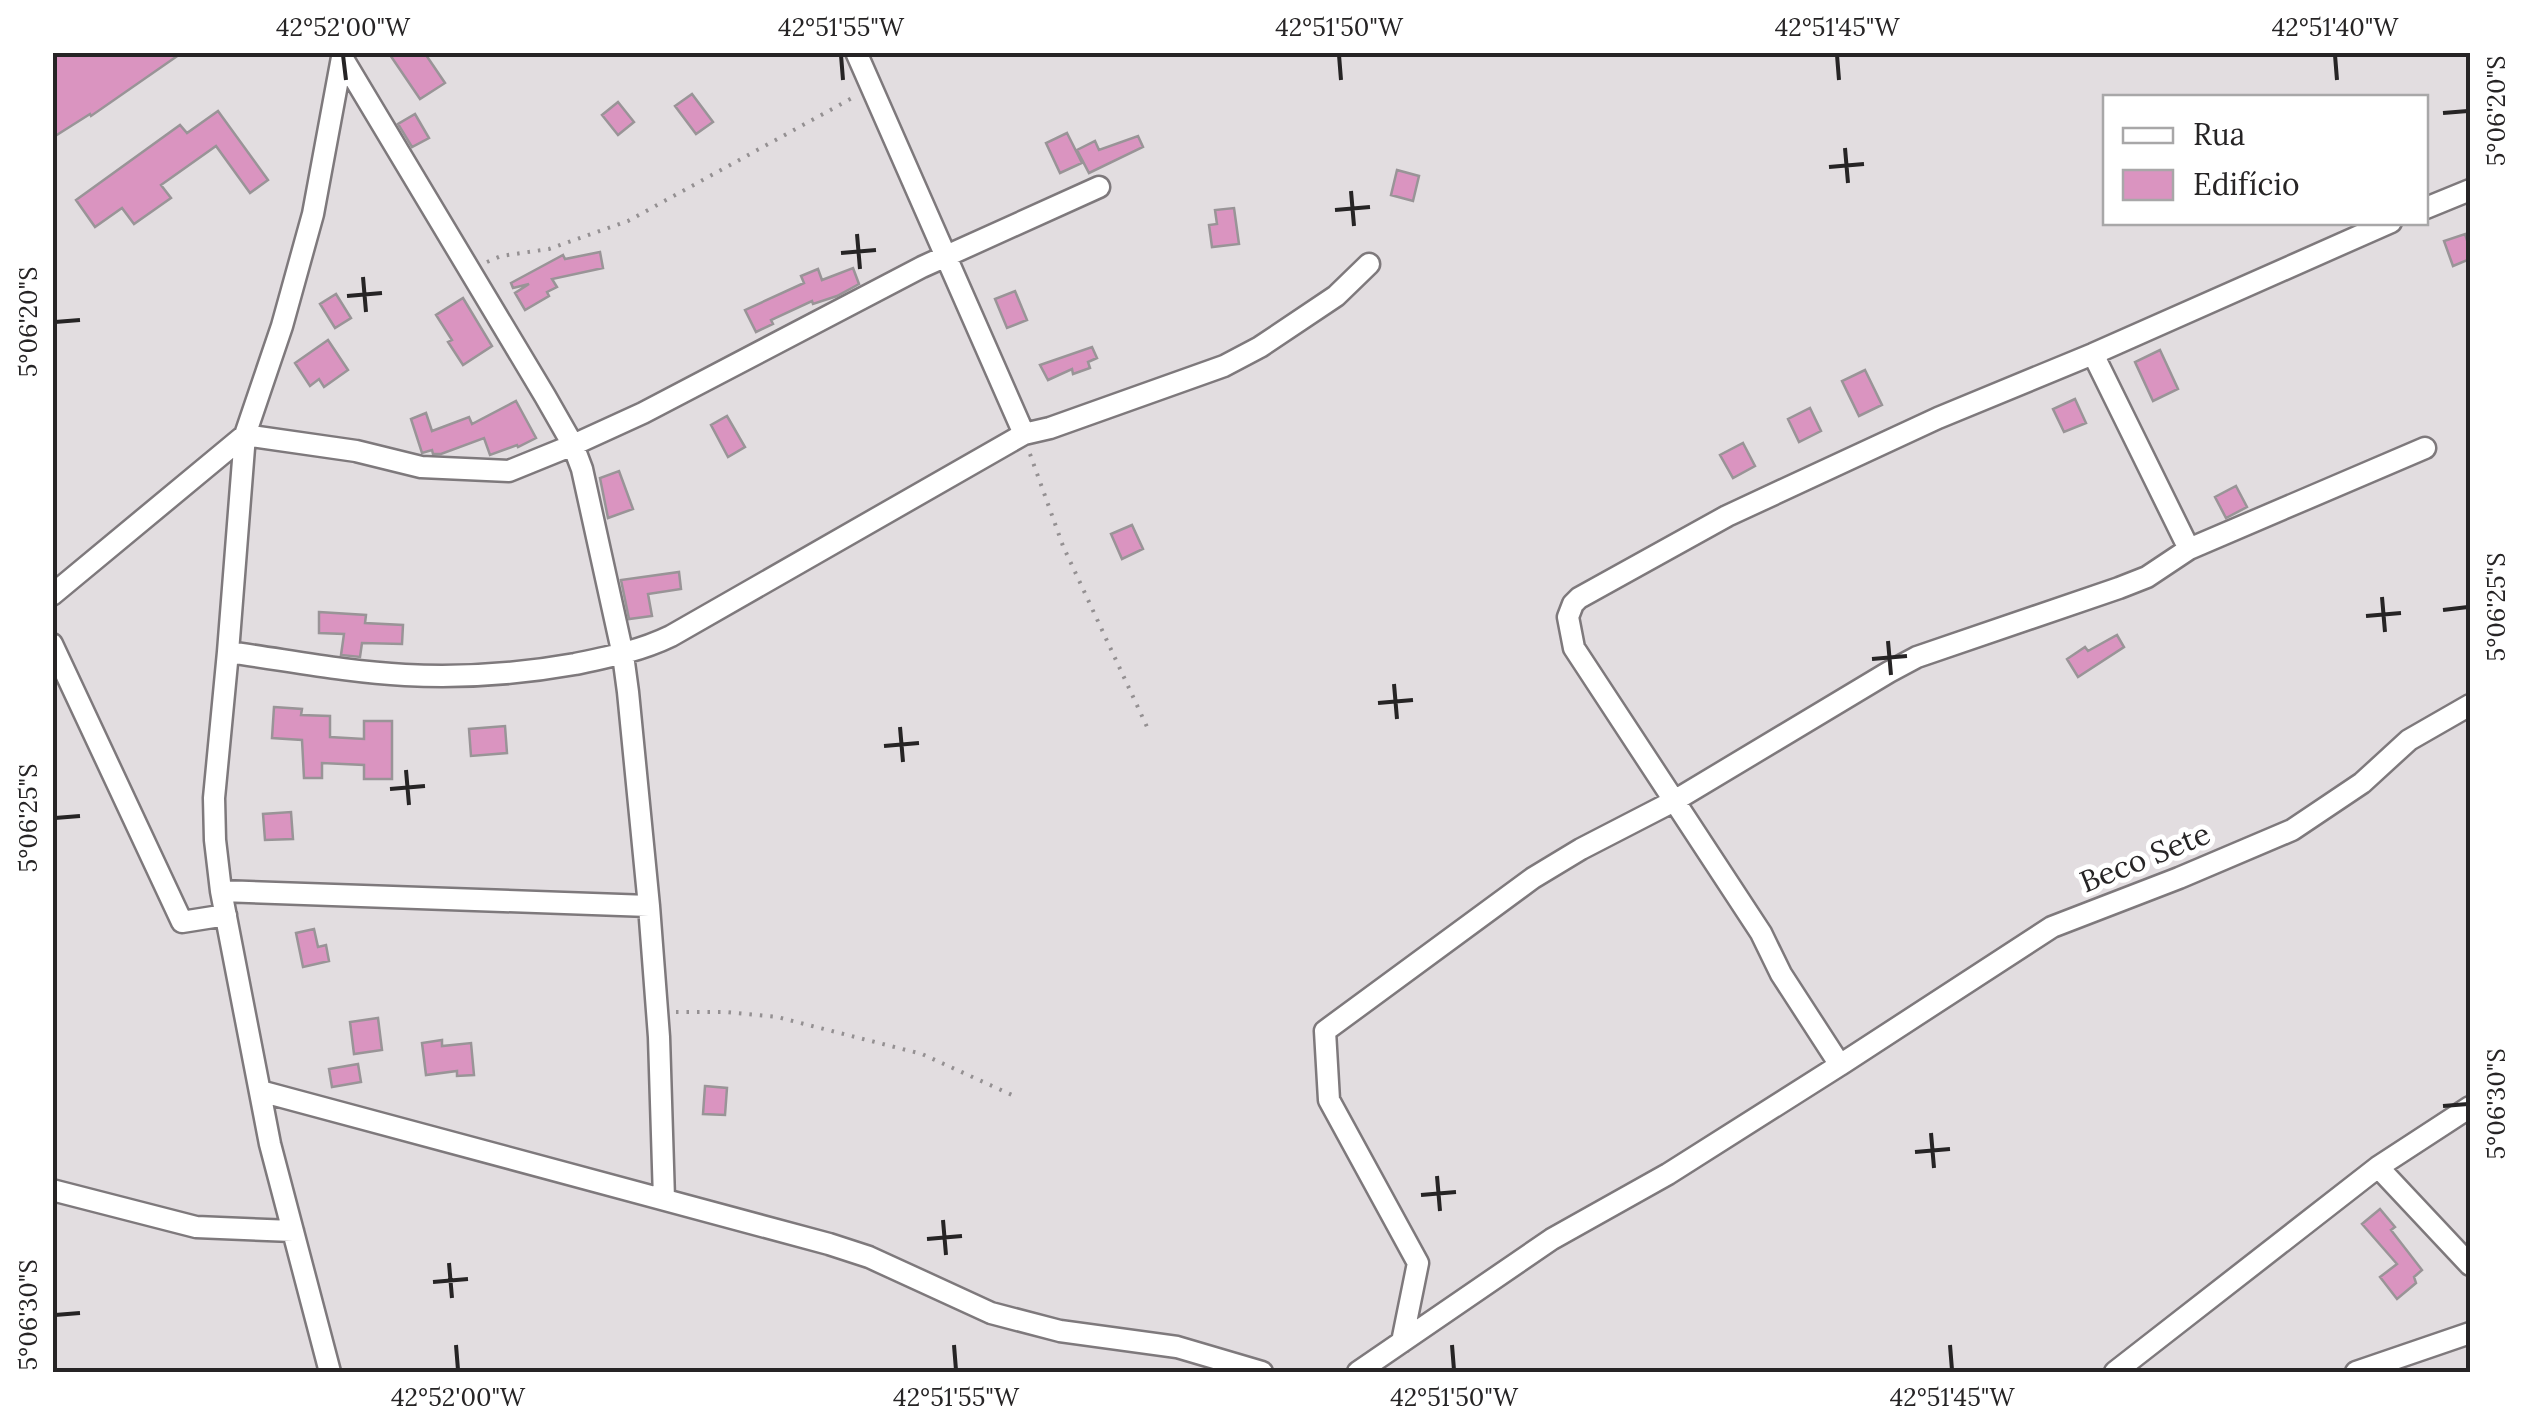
<svg xmlns="http://www.w3.org/2000/svg" width="2523" height="1425" viewBox="0 0 2523 1425" font-family="Lora,serif">
<style>
.building{fill:#da94c0;stroke:#999497;stroke-width:2.5}
.lines{fill:none;stroke-linecap:round;stroke-linejoin:round}
.minor-casing{stroke:#7e797c;stroke-width:25}
.path{stroke:#949092;stroke-width:4;stroke-dasharray:2.5 8;stroke-linecap:butt}
.minor{stroke:#fff;stroke-width:20}
.ticks{fill:none;stroke:#262425;stroke-width:4}
.labels{text-anchor:middle;stroke-width:10;stroke-linejoin:round;paint-order:stroke}
.street-label{font-size:30px;fill:#262425;stroke:#fff}
.neatline{fill:none;stroke:#262425;stroke-width:4}
.ticks-label{font-size:25px;text-anchor:middle;fill:#262425}
</style>
<rect width="100%" height="100%" fill="#e2dde0"/>
<path class="building" d="M52,52H183L91,116L90,114L52,138Z
M388,52H424L445,83L420,99Z
M692,94L713,122L696,134L675,106Z
M618,102L634,122L618,135L602,115Z
M218,111L268,180L250,193L216,146L161,185L171,198L134,224L122,208L95,227L76,200L180,125L187,133Z
M415,114L429,138L412,147L398,124Z
M1067,133L1082,163L1060,173L1046,143Z
M1138,136L1143,147L1089,173L1077,150L1095,141L1099,150Z
M1397,170L1419,176L1413,201L1391,195Z
M1234,208L1239,244L1212,247L1209,225L1217,224L1215,210Z
M2465,234L2470,250V259L2453,266L2444,241Z
M600,252L603,268L552,279L557,287L547,292L549,296L525,310L515,293L529,284L513,288L511,283L563,255L565,259Z
M853,268L859,284L837,296L813,304L812,301L771,320L773,324L756,332L745,310L804,283L801,276L818,269L822,280Z
M1015,291L1027,320L1007,328L995,299Z
M336,294L351,318L335,328L320,304Z
M463,298L492,346L463,365L448,342L452,340L436,315Z
M328,340L348,370L324,387L319,379L310,386L295,363Z
M1092,347L1097,358L1088,362L1090,368L1073,374L1072,369L1048,380L1040,365Z
M2160,350L2178,389L2153,401L2135,362Z
M1865,370L1882,405L1859,416L1842,381Z
M2075,399L2086,423L2064,432L2053,409Z
M516,401L536,438L518,447L517,445L490,455L484,438L441,454H433L432,450L422,453L411,419L426,413L432,431L469,417L472,424Z
M1810,408L1821,431L1799,442L1788,419Z
M727,416L745,447L728,457L711,425Z
M1743,443L1755,466L1733,478L1720,455Z
M619,471L633,509L608,518L600,478Z
M2236,486L2247,507L2226,518L2215,497Z
M1132,525L1143,549L1122,559L1111,534Z
M679,572L681,589L648,594L652,616L629,619L621,580Z
M319,612L366,615L365,623L403,625L402,644L362,643L360,657L341,655L344,634L319,633Z
M2117,635L2124,647L2078,677L2067,659L2085,647L2088,651Z
M274,707L302,709L301,715L330,716V737L364,739V721H392V779H364V765L322,763V778H304L302,740L272,738Z
M505,726L507,753L471,756L469,729Z
M291,812L293,839L265,840L263,814Z
M314,929L318,947L326,945L329,961L303,967L296,933Z
M378,1018L382,1050L354,1054L350,1022Z
M442,1040V1046L471,1043L474,1075L457,1076V1071L426,1075L422,1043Z
M358,1064L361,1082L332,1087L329,1069Z
M705,1086L727,1088L725,1115L703,1114Z
M2380,1209L2395,1227L2391,1230L2422,1270L2414,1277L2416,1283L2397,1299L2380,1277L2397,1264L2362,1224Z"/>
<g class="lines">
<defs>
<path id="minor" d="M856,52L1024,434
M343,59L545,396L573,445L582,469L623,655L628,692L649,906L659,1037L664,1199
M2426,208L2470,190
M2093,354L2189,549
M52,595L245,435L356,451L421,467L509,471L573,445L643,413L922,267L1099,187
M52,644L182,922L226,915
M228,652C287,660 346,672 405,675C462,678 519,674 575,664C609,657 640,651 671,636L1024,434L1050,428L1224,366L1260,347L1336,296L1369,264
M221,891L649,906
M1840,1065L2052,927L2179,878L2292,830L2362,783L2409,740L2470,705
M260,1091L829,1244L869,1257L991,1313L1060,1331L1177,1347L1262,1372
M2378,1167L2470,1265
M52,1190L196,1227L293,1231
M1402,1342L1418,1263L1329,1100L1325,1031L1533,878L1581,849L1674,801L1889,672L1917,657L2119,588L2147,577L2189,549L2425,448
M330,1372L270,1144L221,891L215,840L214,798L228,652L245,435L282,326L313,214L343,52
M1358,1372L1552,1239L1668,1174L1840,1065L1781,974L1761,933L1574,648L1568,617L1573,604L1579,598L1727,516L1938,418L2093,354L2391,222
M2115,1372L2378,1167L2470,1107
M2356,1372L2470,1333"/>
</defs>
<use href="#minor" class="minor-casing"/>
<path class="path" d="M487,262L501,256L549,249L628,221L854,97
M1030,454L1063,546L1148,729
M676,1012H725L777,1017L922,1054L1012,1095"/>
<use href="#minor" class="minor"/>
</g>
<path class="ticks" d="M343,55L346,80M841,55L843,80M1339,55L1341,80M1837,55L1839,80M2335,55L2337,80M2443,113L2468,111M1845,148L1848,183M1829,167L1864,164M1351,191L1354,226M1335,210L1370,207M857,234L860,269M841,253L876,250M363,277L366,312M347,296L382,293M55,322L80,320M2382,597L2385,632M2443,610L2468,607M2366,616L2401,613M1888,641L1891,675M1872,659L1907,656M1394,684L1397,719M1378,703L1413,700M900,727L903,762M884,746L919,743M406,770L409,805M390,789L425,786M55,818L80,816M2443,1106L2468,1104M1931,1133L1934,1168M1915,1152L1950,1149M1437,1176L1440,1211M1421,1195L1456,1192M943,1220L946,1255M927,1239L962,1236M449,1263L452,1298M433,1282L468,1279M55,1315L80,1313M456,1345L458,1370M954,1345L956,1370M1452,1345L1454,1370M1950,1345L1952,1370"/>
<g class="labels">
<g class="street-label">
<text transform="translate(2145 858) rotate(-22)" y="10">Beco Sete</text>
</g>
</g>
<rect width="2523" height="1425" fill="none" stroke="#ffffff" stroke-width="110"/>
<rect x="2103" y="95" width="325" height="130" fill="#ffffff" stroke="#a8a7a8" stroke-width="2.5"/>
<rect x="2123" y="128" width="50" height="15" fill="#ffffff" stroke="#a8a7a8" stroke-width="2.5"/>
<text x="2193" y="145" font-size="30" fill="#262425">Rua</text>
<rect x="2123" y="170" width="50" height="30" fill="#da94c0" stroke="#a8a7a8" stroke-width="2.5"/>
<text x="2193" y="195" font-size="30" fill="#262425">Edifício</text>
<rect x="55" y="55" width="2413" height="1315" class="neatline"/>
<g class="ticks-label">
<text x="343" y="36">42°52'00"W</text>
<text x="841" y="36">42°51'55"W</text>
<text x="1339" y="36">42°51'50"W</text>
<text x="1837" y="36">42°51'45"W</text>
<text x="2335" y="36">42°51'40"W</text>
<text transform="translate(2496 111) rotate(-90)" y="9">5°06'20"S</text>
<text transform="translate(28 322) rotate(-90)" y="9">5°06'20"S</text>
<text transform="translate(2496 607) rotate(-90)" y="9">5°06'25"S</text>
<text transform="translate(28 818) rotate(-90)" y="9">5°06'25"S</text>
<text transform="translate(2496 1104) rotate(-90)" y="9">5°06'30"S</text>
<text transform="translate(28 1315) rotate(-90)" y="9">5°06'30"S</text>
<text x="458" y="1406">42°52'00"W</text>
<text x="956" y="1406">42°51'55"W</text>
<text x="1454" y="1406">42°51'50"W</text>
<text x="1952" y="1406">42°51'45"W</text>
</g>
</svg>
